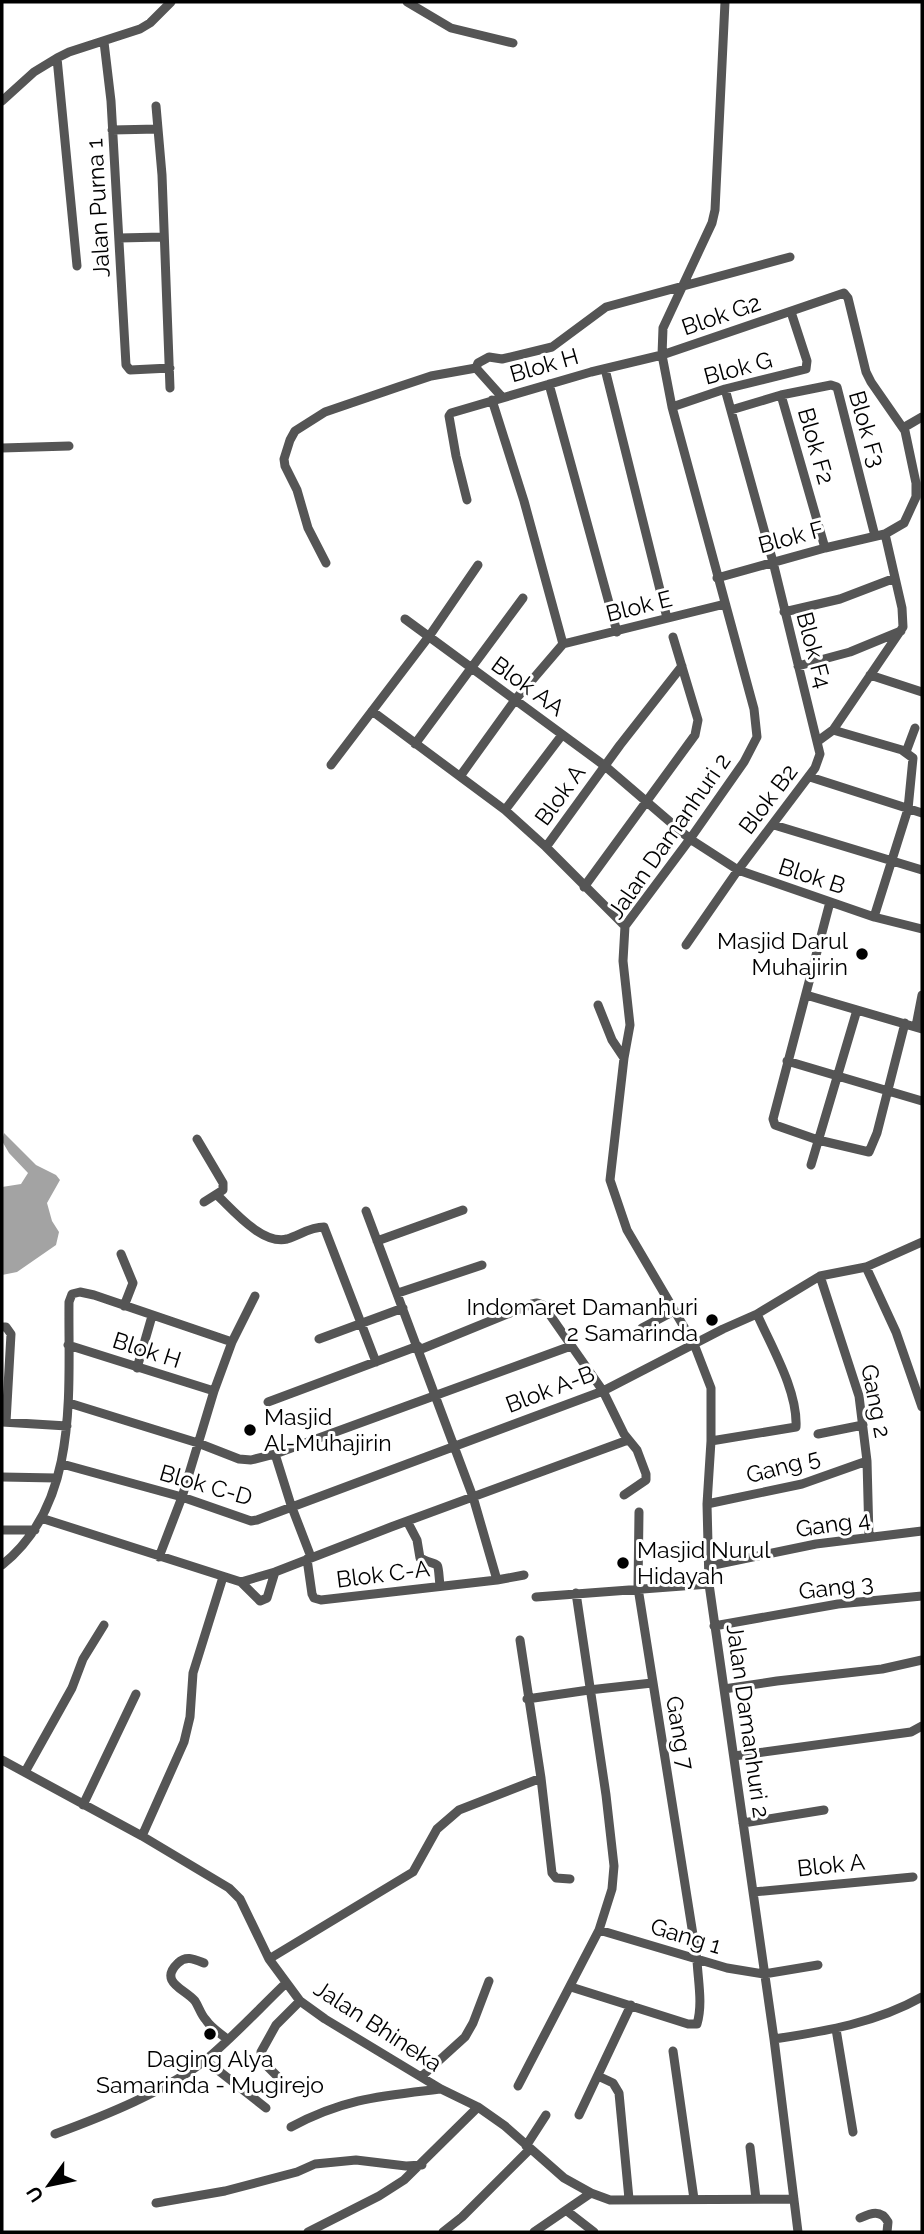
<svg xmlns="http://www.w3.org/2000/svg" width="924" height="2234" viewBox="0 0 924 2234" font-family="Raleway,sans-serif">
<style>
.water{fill:#a3a3a3}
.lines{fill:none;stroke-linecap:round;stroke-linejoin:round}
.minor{stroke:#555;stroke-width:9}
.poi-dot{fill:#000;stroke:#fff;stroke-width:2.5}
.labels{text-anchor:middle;stroke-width:6;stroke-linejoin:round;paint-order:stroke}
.street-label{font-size:23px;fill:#000;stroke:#fff}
.poi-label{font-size:23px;fill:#000;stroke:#fff;text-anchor:end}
</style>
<rect width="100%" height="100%" fill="#fff"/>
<path class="water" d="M4,1133L36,1165L56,1175L60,1180L47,1203L52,1221L59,1232L56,1245L17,1272L2,1275V1187L21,1184L28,1173L9,1153L2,1141Z"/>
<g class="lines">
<path class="minor" d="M407,2L451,28L513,43
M725,2L715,210L712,223L663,328L662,355L672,407L754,709L757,737L744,762L690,839L625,926L623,961L630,1025L624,1058L610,1180L627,1230L694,1344L711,1388V1441L707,1504L709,1584L774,2039L798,2232
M104,42L111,101L126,365L130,370L170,368
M57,58L77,266
M2,101L34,72L57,58L69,52L140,29L150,23L171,2
M156,106L162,175L170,388
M112,130L158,129
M119,238L163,237
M476,368L478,363L489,357L502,359L552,347L606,307L790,257
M605,369L667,618
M549,384L617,632
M781,395L825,548
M492,400L524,501L563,644
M672,407L725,389L806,369L807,361L791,312
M731,410L781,395L831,385L837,387L875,536
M903,428L922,417
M2,448L69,446
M467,500L456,456L449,416L451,413L591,372L662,355L844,293L848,298L866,372L871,382L905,431L916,483V497L904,523L885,534
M326,563L308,528L297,490L285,466L284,459L290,440L295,431L325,412L398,387L431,376L476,368L502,397
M717,578L825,548L885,534L902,608L903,627L833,730L818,741
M784,612L840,599L895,578
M405,619L605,766L690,839L738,870L874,917L922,929
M563,644L725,604
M798,666L850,652L901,631
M870,675L922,692
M372,711L505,810L546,847L625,926
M833,730L902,750L913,758L908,809L874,917
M415,744L523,598
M906,752L915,728
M331,765L430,635L478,565
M461,775L515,700L563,644
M810,777L922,813
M505,810L562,735
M774,825L922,870
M546,847L620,745L682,666
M584,887L695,735L698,720L673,637
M830,902L773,1119L775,1125L818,1140L869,1152L877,1133L905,1023
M686,945L738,870L815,768L820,754L773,562L725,389
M806,995L922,1029
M598,1005L612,1040L624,1058
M916,1026L922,995
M787,1061L922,1101
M197,1139L223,1183V1190L204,1202
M811,1165L857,1010
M217,1195C233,1210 262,1245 287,1239C300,1235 310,1227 324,1227L376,1362
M366,1211L473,1497L497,1580
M377,1241L463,1210
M121,1254L133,1283L124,1306
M866,1267L896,1332L922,1407
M820,1276L859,1396L867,1461L869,1537
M398,1293L482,1265
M2,1327H6L11,1334L6,1422
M642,1328L674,1311
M319,1339L403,1308
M68,1345L214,1391
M419,1350L532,1304L537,1303L543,1305L603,1391L624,1434L637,1450L646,1474V1480L624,1495
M137,1368L152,1316
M268,1402L418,1346
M69,1403L198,1443L239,1459L251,1460L275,1454L571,1346
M2,1422L67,1426
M818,1434L863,1425
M711,1441L796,1427C798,1391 771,1346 757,1314
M275,1454L291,1505L311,1557
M62,1464L182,1497L251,1521L257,1520L603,1391L723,1329L757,1314L820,1276L866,1267L922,1242
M2,1477L56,1478
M707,1504L802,1484L867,1461
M41,1518L241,1582L260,1601L267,1598L275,1572
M407,1521L417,1540L420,1558C441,1569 437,1556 440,1586
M2,1530H35
M159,1557L182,1497L214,1391L232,1342L255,1296
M307,1559L312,1594L314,1598L321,1600L497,1580L524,1575
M2,1565C80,1503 68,1391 69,1302L72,1294L80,1292L94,1295L232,1342
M709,1566L816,1544L922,1531
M241,1582L275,1572L391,1527L628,1440
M536,1597L709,1584
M714,1626L838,1604L922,1596
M520,1640L541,1778L552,1873L556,1878L570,1879
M724,1689L777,1681L882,1669L922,1660
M527,1699L589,1690L652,1683
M734,1756L911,1732L922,1726
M2,1760L142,1836L229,1888L240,1899L269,1959L300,2001L325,2019L441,2089L478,2107L505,2126L564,2178L591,2193L610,2200L794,2199
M25,1772L72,1688L83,1659L104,1625
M83,1805L136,1694
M743,1823L824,1810
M142,1836L184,1742L190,1717L193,1673L223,1577
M753,1892L913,1877
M599,1930L727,1968L764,1974L818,1965
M269,1959L413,1872L437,1829L459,1810L541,1778
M204,1963C194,1959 186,1955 178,1963C158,1982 185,1989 195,2001C199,2007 201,2015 206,2020C211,2028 220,2033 227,2039
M571,1987L688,2024H697C703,2004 698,1981 697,1960L638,1588L639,1512
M836,2029L853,2132
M774,2039C826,2031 876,2023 922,1997
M673,2051L694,2199
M205,2060L266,2108
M422,2076L465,2037L473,2023L489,1981
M598,2076L613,2083L619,2093L629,2199
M278,2077L264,2063L261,2052L276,2025L300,2001
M518,2086L599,1930L612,1889L614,1866L606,1795L576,1593
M579,2115L631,2005
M291,2127C345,2098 382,2096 441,2089
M55,2134C104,2116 167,2091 208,2058C235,2035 260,2008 285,1984
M526,2146L546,2115
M750,2147L756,2199
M156,2203L225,2191L297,2172L315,2164L356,2160L406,2166L422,2165
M567,2211L594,2232
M860,2218C871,2213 881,2209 888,2222L887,2232
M308,2232L379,2196L404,2180L478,2107
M443,2232L462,2217L529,2150
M534,2232L591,2193"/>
</g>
<g class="poi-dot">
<circle cx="862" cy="954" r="7"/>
<circle cx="712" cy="1320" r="7"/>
<circle cx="250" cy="1430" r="7"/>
<circle cx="623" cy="1563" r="7"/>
<circle cx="210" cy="2034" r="7"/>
</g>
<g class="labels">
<g class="street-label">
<text transform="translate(98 208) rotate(-93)" y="8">Jalan Purna 1</text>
<text transform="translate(721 315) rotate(-19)" y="8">Blok G2</text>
<text transform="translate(544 365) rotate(-16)" y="8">Blok H</text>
<text transform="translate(738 368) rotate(-15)" y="8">Blok G</text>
<text transform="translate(867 429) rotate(74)" y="8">Blok F3</text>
<text transform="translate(816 446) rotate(74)" y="8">Blok F2</text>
<text transform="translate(791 537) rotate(-15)" y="8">Blok F</text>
<text transform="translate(639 606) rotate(-14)" y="8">Blok E</text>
<text transform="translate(814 650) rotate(75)" y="8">Blok F4</text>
<text transform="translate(528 686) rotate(36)" y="8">Blok AA</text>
<text transform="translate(560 795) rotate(-54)" y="8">Blok A</text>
<text transform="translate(768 799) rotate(-53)" y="8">Blok B2</text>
<text transform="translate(669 836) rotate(-55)" y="8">Jalan Damanhuri 2</text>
<text transform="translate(812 876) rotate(18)" y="8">Blok B</text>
<text transform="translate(147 1350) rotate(18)" y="8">Blok H</text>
<text transform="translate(550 1389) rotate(-21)" y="8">Blok A-B</text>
<text transform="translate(876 1401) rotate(79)" y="8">Gang 2</text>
<text transform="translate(783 1466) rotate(-15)" y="8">Gang 5</text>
<text transform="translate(206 1485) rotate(16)" y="8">Blok C-D</text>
<text transform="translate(833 1524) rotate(-8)" y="8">Gang 4</text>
<text transform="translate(383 1574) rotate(-7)" y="8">Blok C-A</text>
<text transform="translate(836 1587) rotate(-7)" y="8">Gang 3</text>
<text transform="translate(748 1721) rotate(82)" y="8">Jalan Damanhuri 2</text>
<text transform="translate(680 1733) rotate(80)" y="8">Gang 7</text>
<text transform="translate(831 1865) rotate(-6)" y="8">Blok A</text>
<text transform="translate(686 1936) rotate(17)" y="8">Gang 1</text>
<text transform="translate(378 2026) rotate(33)" y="8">Jalan Bhineka</text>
</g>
<g class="poi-label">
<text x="848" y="949">Masjid Darul<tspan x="848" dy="26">Muhajirin</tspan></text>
<text x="698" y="1315">Indomaret Damanhuri<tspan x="698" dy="26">2 Samarinda</tspan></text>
<text x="264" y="1425" text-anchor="start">Masjid<tspan x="264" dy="26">Al-Muhajirin</tspan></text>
<text x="637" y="1558" text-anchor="start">Masjid Nurul<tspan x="637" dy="26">Hidayah</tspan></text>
<text x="210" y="2067" text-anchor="middle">Daging Alya<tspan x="210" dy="26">Samarinda - Mugirejo</tspan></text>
</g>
</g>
<rect width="924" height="2234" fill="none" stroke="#000000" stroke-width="7"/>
<g transform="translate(49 2185) rotate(237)" stroke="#ffffff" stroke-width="5" paint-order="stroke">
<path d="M0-5L12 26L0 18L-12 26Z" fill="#000000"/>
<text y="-10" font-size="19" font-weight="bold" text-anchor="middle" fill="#000000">U</text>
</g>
</svg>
